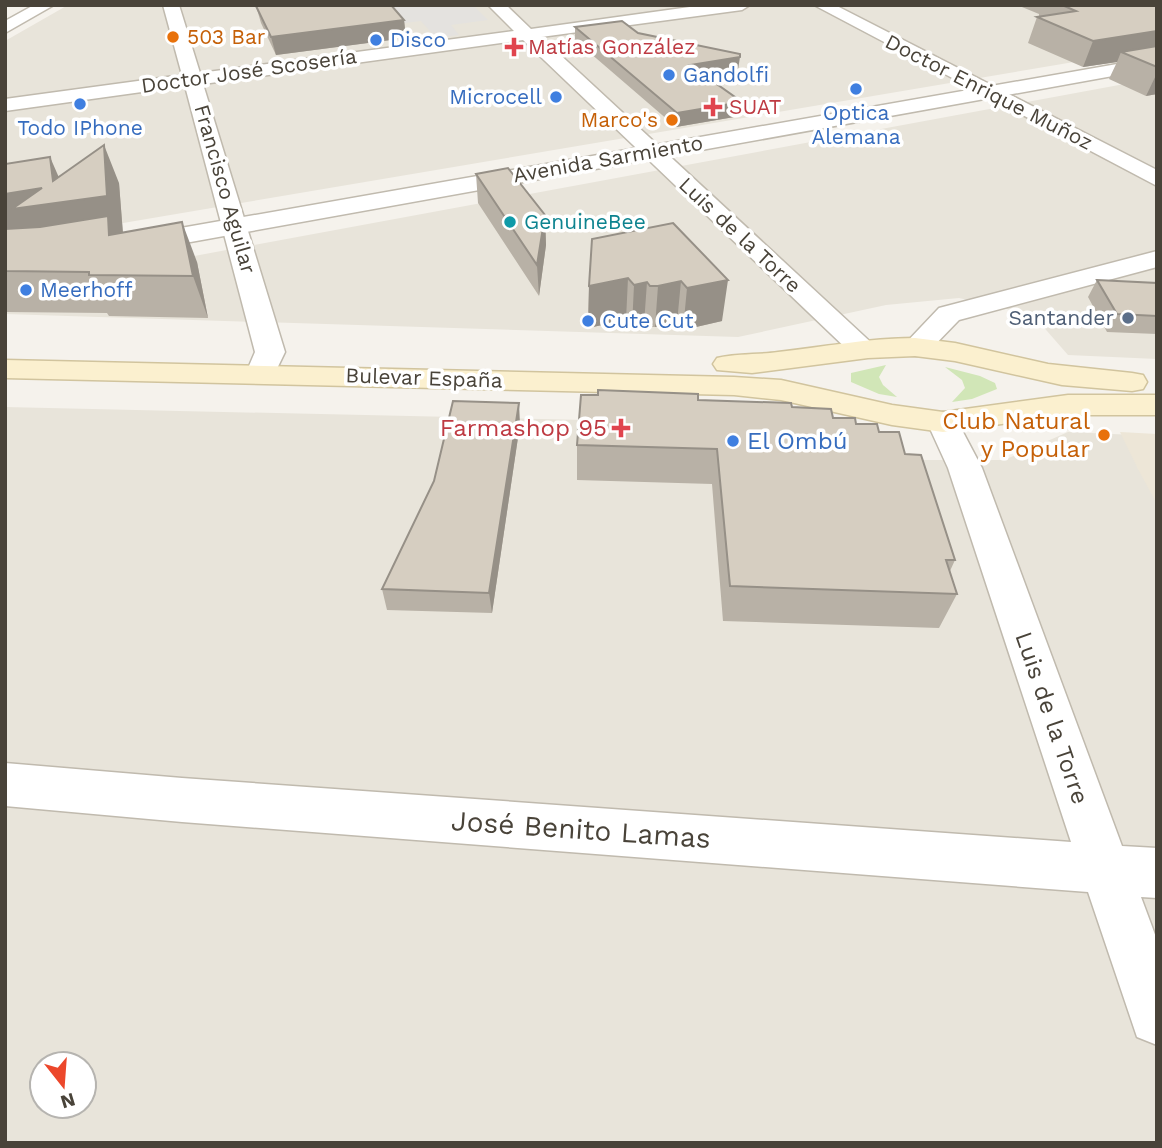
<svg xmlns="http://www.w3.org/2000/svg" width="1162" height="1148" viewBox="0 0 1162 1148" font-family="'Work Sans',sans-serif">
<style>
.residential{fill:#e8e4da;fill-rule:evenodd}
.education{fill:#ede6d7}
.green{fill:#d1e6b7}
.parking{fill:#e4e2df}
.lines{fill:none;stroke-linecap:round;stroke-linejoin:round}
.minor-casing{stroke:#c0baae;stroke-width:3}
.tertiary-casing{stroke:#c0baae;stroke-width:3}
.secondary-casing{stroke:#d1c49e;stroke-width:3}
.minor{fill:#fff;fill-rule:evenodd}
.tertiary{fill:#fff;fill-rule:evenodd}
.secondary{fill:#fbf0cf;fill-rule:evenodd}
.wall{fill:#b8b1a6}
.shaded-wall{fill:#969087}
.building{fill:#d6cec1;stroke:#969087;stroke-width:2}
.food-dot{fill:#e8710a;stroke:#fff;stroke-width:2.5}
.shop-dot{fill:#3f7fe0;stroke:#fff;stroke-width:2.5}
.health-dot{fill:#e0444e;stroke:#fff;stroke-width:2.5}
.culture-dot{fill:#0f9aa8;stroke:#fff;stroke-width:2.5}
.service-dot{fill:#5c6f8a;stroke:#fff;stroke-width:2.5}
.labels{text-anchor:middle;stroke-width:7;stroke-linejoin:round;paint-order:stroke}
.far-food-label{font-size:21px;fill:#c56008;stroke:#fff;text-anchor:start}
.far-shop-label{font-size:21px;fill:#366cbe;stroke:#fff;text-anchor:start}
.far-health-label{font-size:21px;fill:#be3a42;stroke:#fff;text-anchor:start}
.far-street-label{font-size:21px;fill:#494339;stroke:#fff}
.far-culture-label{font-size:21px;fill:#0d838f;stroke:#fff;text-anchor:start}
.far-service-label{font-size:21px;fill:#4e5e75;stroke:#fff;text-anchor:end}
.food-label{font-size:24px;fill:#c56008;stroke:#fff;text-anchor:end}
.health-label{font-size:24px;fill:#be3a42;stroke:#fff;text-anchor:end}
.shop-label{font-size:24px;fill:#366cbe;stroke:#fff;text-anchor:start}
.street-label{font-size:24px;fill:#494339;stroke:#fff}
.near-street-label{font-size:28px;fill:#494339;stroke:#fff}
</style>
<rect width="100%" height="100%" fill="#f5f2ec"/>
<path class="residential" d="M68,5H1157V48L5,243V41Z
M1157,78V359L1068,355L1033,315L959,298L886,305L738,337L5,314V291Z
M5,407L807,425L892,460H1004L1068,432L1157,436V1143H5ZM42,1064H84V1106H42Z"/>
<path class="education" d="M1120,432L1157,434V504L1138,469Z"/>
<path class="green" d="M886,365L879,377L883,385L897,397L879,394L851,382V373Z
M945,367L980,376L995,383L997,389L972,399L952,402L965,388L962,380Z"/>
<path class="parking" d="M382,5H473L488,20L451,25L459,35L436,38L421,21L397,24Z"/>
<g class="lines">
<defs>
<path id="minor" d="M163,5H179L200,73L514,31L488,5H506L531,29L704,5H750L742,10L541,37L877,348L872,354L862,357L852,354L523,40L203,84L285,352L272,379L261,382L250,379L246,373L255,352L185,86L5,111V99L182,75Z
M814,5H835L1157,170V186Z
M1157,251V267L959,320L927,353L917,356L907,353L902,347L939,308Z
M943,412L954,415L982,468L1122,846L1157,848V898L1141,897L1157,940V1045L1137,1037L1088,892L182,822L5,806V763L182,778L1071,842L948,468L927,422L932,415Z"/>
<path id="tertiary" d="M34,5H54L5,33V21Z
M1157,57V68L135,252L126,249L122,244L126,239L135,236Z"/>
<path id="secondary" d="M915,338L955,343L1048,364L1132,373L1143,375L1147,382L1143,389L1132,391L1062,385L955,361L915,356L868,358L752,373L717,370L713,364L717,358C737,353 758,355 778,352C824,347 868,338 915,338Z
M5,360L734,377L781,380L892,405L943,412L1068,395H1157V415H1068L943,432L892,425L781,400L734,395L5,378Z"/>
</defs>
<use href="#minor" class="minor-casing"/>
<use href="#tertiary" class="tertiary-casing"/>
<use href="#secondary" class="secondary-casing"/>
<use href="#minor" class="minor"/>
<use href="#tertiary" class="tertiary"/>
<use href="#secondary" class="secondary"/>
</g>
<path class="wall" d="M1017,5H1157V94L1146,96L1109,79L1117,62L1083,67L1028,43L1037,17H1039V14Z
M256,6L404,20L406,38L276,55L261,23Z
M575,27L638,33L738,70L705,76L742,102L740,116L676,127L575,40Z
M5,164L58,177L119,183L123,233L197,262L208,318L109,316L107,313L5,312Z
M476,174L545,215L546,245L539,296L478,203Z
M673,223L722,321L683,330L677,323L655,327H647L644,324L632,327L626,320L588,328L589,286Z
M1097,280L1157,283V334L1107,332L1088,297Z
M698,400L792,407L833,418L879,432L905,454L955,560L950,571L957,594L939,628L723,621L712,484L577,480V445Z
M520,424L492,613L387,610L382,589Z"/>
<path class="shaded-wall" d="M404,20L406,38L276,55L271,37Z
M1157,31V55L1121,52L1117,62L1083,67L1093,41Z
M740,57L738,70L689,78L690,65Z
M1157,73V94L1146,96Z
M742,102L740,116L676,127L677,113Z
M104,145L119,183L123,235L5,236V194L50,157L67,196Z
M545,215L546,245L539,296L537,265Z
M182,222L197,262L208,318L193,276Z
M628,278L626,320L588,328L589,286Z
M728,280L722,321L683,330L687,288Z
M681,281L677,323L655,327L658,286Z
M647,282L644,324L632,327L634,285Z
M519,403L520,424L492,613L489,593Z"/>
<path class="building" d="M259,5H391L404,20L271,37L256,6Z
M1062,5H1157V31L1093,41L1037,17L1076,11Z
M622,21L638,33L740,54V57L690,65L742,102L677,113L575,27Z
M1157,46V67L1121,52Z
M104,145L107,196L12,209L42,188L5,194V164L50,157L53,181Z
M508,168L545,215L537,265L476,174Z
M108,216L109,235L182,222L193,276L89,275V272L5,271V229L40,227Z
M673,223L728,280L687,288L681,281L658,286H650L647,282L634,285L628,278L589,286L592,239Z
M1097,280L1157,283V316L1117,314Z
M598,390L698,394V400L791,403L792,407L831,409L833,418H855L856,424H877L879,432H899L905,454L921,455L955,560H946L957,594L730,586L717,449L577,445L581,395H598Z
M453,401L519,403L489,593L382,589L434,481Z"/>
<g class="food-dot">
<circle cx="173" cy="37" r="7"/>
<circle cx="672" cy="120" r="7"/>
<circle cx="1104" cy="435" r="7"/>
</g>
<g class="shop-dot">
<circle cx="376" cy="40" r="7"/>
<circle cx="669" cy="75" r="7"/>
<circle cx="856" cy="89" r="7"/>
<circle cx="556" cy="97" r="7"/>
<circle cx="80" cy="104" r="7"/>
<circle cx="26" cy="290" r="7"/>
<circle cx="588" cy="321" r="7"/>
<circle cx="733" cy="441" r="7"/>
</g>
<g class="health-dot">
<path d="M510.5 36.5h7v7h7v7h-7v7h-7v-7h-7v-7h7z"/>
<path d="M709.5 96.5h7v7h7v7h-7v7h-7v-7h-7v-7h7z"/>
<path d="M617.5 417.5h7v7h7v7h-7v7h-7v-7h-7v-7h7z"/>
</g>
<circle class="culture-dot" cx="510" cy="222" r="7"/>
<circle class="service-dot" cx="1128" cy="318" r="7"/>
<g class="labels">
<g class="far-food-label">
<text x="187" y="44">503 Bar</text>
<text x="658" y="127" text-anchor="end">Marco's</text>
</g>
<g class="far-shop-label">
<text x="390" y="47">Disco</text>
<text x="683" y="82">Gandolfi</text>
<text x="542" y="104" text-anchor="end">Microcell</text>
<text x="856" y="120" text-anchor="middle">Optica<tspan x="856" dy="24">Alemana</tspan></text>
<text x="80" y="135" text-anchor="middle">Todo IPhone</text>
<text x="40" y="297">Meerhoff</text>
<text x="602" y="328">Cute Cut</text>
</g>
<g class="far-health-label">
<text x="528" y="54">Matías González</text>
<text x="729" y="114">SUAT</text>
</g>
<g class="far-street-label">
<text transform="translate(249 71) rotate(-8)" y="7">Doctor José Scosería</text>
<text transform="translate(989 92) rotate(27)" y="7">Doctor Enrique Muñoz</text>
<text transform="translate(608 159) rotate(-10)" y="7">Avenida Sarmiento</text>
<text transform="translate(225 189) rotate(74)" y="7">Francisco Aguilar</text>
<text transform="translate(740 235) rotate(43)" y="7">Luis de la Torre</text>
<text transform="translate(424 378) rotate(2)" y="7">Bulevar España</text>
</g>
<g class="far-culture-label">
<text x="524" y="229">GenuineBee</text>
</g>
<g class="far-service-label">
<text x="1114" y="325">Santander</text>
</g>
<g class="food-label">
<text x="1090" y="429">Club Natural<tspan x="1090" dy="28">y Popular</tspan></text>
</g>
<g class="health-label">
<text x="607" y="436">Farmashop 95</text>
</g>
<g class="shop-label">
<text x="747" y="449">El Ombú</text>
</g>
<g class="street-label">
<text transform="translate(1052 718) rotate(71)" y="8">Luis de la Torre</text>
</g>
<g class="near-street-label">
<text transform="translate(581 829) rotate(4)" y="10">José Benito Lamas</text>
</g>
</g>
<rect width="1162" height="1148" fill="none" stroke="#494339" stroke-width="14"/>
<g transform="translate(63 1085) rotate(163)"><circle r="33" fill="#ffffff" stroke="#b6b4b0" stroke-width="2"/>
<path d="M0-5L12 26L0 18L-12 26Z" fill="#ec472b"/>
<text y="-10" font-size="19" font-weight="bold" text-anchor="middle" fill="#494339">N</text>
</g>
</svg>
